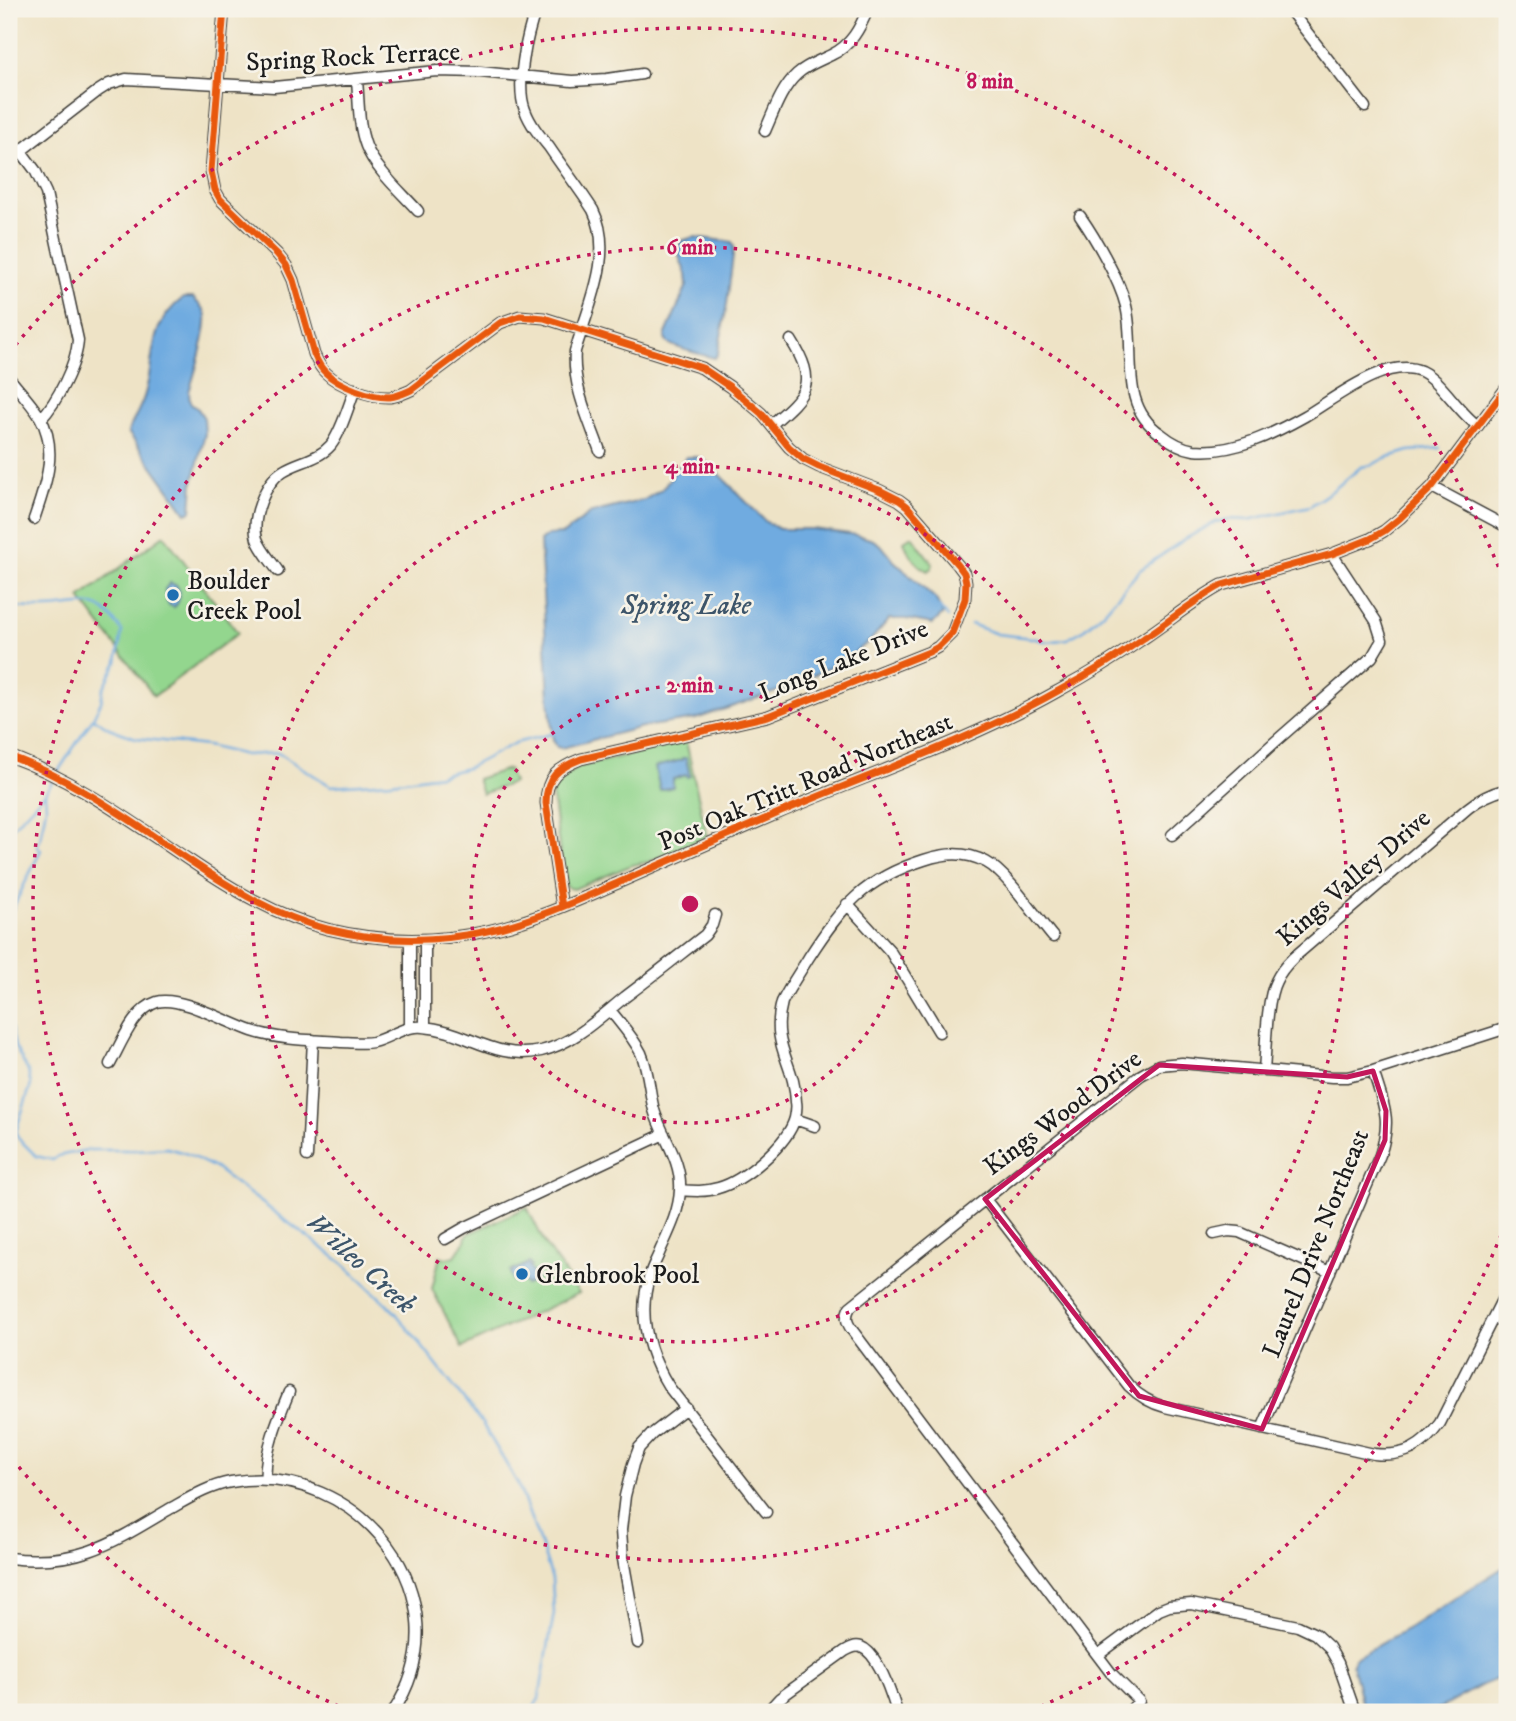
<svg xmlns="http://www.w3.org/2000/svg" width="1516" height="1721" viewBox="0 0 1516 1721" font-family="'IM FELL DW Pica',serif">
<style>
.green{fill:#93d68e;stroke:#587955;stroke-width:2}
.water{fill:#6fabe0;stroke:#46647e;stroke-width:2}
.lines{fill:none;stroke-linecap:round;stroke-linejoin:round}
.stream{stroke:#6fabe0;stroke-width:2.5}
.minor-casing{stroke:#3c3a36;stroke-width:13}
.minor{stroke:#fff;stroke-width:10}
.cycleway-casing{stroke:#f7f3e8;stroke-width:11}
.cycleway{stroke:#e8590c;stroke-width:7}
.marked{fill:none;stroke:#c2185b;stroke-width:5;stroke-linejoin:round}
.ring{fill:none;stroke:#c2185b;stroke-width:3.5;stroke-dasharray:3.5 7}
.poi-dot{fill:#1f6fb2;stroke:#f7f3e8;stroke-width:2.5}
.labels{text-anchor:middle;stroke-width:5;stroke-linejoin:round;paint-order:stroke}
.street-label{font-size:26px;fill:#1c1c1c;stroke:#f7f3e8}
.poi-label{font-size:26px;fill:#1c1c1c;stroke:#f7f3e8;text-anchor:start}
.water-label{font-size:28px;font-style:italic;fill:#3d556a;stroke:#f7f3e8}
.centre{fill:#c2185b;stroke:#f7f3e8;stroke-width:3.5}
.ring-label{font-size:21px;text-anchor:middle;font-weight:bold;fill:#c2185b;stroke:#f7f3e8;stroke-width:5;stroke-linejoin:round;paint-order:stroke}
</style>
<rect width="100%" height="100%" fill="#f7f3e8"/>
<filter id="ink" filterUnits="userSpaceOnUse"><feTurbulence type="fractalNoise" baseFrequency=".0143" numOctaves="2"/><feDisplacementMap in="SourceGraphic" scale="14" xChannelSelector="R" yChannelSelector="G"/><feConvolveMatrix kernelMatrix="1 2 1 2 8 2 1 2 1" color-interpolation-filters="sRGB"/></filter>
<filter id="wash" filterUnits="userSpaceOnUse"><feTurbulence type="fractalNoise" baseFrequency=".00686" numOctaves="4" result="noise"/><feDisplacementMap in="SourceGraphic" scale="28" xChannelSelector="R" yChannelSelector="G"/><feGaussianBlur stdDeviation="1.57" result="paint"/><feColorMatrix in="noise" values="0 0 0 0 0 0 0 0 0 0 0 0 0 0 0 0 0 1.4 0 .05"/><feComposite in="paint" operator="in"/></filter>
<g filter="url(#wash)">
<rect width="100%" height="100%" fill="#eee3c6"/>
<path class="green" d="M164,535L238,633L154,696L80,598Z
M912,536L932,563V568L928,571C917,567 907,552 904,541Z
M686,741L707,837L648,862L632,865L574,889L569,888L564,884L552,794L555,787L561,779L578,767Z
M508,769L513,783L482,794L477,779Z
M527,1207L546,1246L579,1293L462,1348L432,1289L440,1256L446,1258L455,1256L465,1241L466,1236L470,1233Z"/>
<path class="water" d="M694,237L732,242L734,247L727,304L718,353L715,358C707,356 671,348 666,341C665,340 665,338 665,336L687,285L686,275L679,256L678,248L681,241Z
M183,298H193C198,303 205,309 206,316C208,331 194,376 189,392L190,402L198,409L204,418L205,434L193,482L191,511L186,513L128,432C133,420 140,409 144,397C157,357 145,328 183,298Z
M686,457H698L709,464L766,522L779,529H813L857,535L873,540L882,546L894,561L936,599L943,614L933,624L906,619H889L871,640L845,660L787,688L696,719L642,727L562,748L557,747L553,740L549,698L540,541L548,535L563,534L591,513L644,500L662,489Z
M170,583L177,586C180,593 181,602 174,607L169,605L167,602L168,598L165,594V589Z
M682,758H686L690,776L687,777L686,775L673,779V787L660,790L655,767L682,760Z
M529,1263L531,1266L529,1267L537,1280L526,1285L522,1278L514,1282L510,1272Z
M1507,1565V1675L1482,1685L1433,1712H1367L1362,1705L1352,1664L1355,1658L1410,1627Z"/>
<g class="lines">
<path class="stream" d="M937,607H939L948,617
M9,609L15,607C30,608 46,609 60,607C97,604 98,599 122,631L117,662L103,689L101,702L93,718L57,773
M971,624L997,634L1032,638L1048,642L1067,639L1082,631L1104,612L1140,570L1185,539L1216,522L1230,519L1248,520L1310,506L1332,491L1361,467L1372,465L1385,458L1409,451L1440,448
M93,718L109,728L136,738L207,746L245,755L278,753L331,786L391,782L440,775L467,768L479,762L515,743L555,733
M9,831L45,793
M9,924L11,912L41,850L37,846L40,840L46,807L45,793L54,779
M9,1020L15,1047L28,1071L31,1085L18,1124L16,1133L19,1139L36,1156L53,1160L58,1156L87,1150H135L167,1148L185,1153L215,1168L344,1264L395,1312L482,1423L518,1484L543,1551L552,1579L554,1613L539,1699L530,1712
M1233,1712C1253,1708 1273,1705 1294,1706C1312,1706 1330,1710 1349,1708"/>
</g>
</g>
<g filter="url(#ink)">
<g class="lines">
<defs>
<path id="minor" d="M224,9L211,171L215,190L220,199L277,254L286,265L293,280L314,354C317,361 320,368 326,373C339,386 372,398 390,397C398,396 404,393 411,390L500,323L520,316L544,318L702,368L730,387L761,413L789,447L803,459L819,467L879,490L899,500L907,506L958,565L964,573L966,582L965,599L952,633L938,647L929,652L768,716L581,759C558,768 546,777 546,803L562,907
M536,9C527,34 515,85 525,110C530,124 540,136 549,147C563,168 579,188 593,210C615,254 588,307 575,351C572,385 589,420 600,451
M1289,9L1365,107
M357,80C359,101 358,125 366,146C375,169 401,192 418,211
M765,131C774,111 781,89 797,74C807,65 819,61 831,55C851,46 860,28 868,9
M20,150L35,170L46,193L78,340C77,363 57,402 41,419
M9,160L98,91L109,84L126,79L274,87L437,71L480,72L572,81L607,79L642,74
M1080,216C1096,239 1119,279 1126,306C1137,350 1117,405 1161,434C1171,442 1181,448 1194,450C1232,454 1273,434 1305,416C1333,400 1386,356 1421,371C1442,381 1457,411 1478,426
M9,378C19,390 31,403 40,417C59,450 45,487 34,519
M772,424C807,394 818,383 791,340
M1432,487L1507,527
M278,571C271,561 261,550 257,539C251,518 265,482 283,471C299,461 318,460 331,445C342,430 348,407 355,389
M9,756C74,779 132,822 189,860C232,889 276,916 327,929C380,942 434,943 487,931C533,921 577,901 620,882C671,860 723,837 774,815C869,774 968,742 1058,691C1088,675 1117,657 1144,638C1171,620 1194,600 1222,585L1332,554L1370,539L1384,531L1400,518L1432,487L1507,387
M1172,835L1276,741L1372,657L1382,640L1376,621L1332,554
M847,904L890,951L939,1032
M410,940V1027
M425,940V1027
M610,1010C620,1023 633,1037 641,1053C649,1071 649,1091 654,1110C662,1137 682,1160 680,1190C679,1212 669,1231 660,1251C657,1259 652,1267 650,1275C637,1314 648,1353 669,1387L766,1512
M110,1064C121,1044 134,1009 157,1002C179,995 228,1023 252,1031C280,1040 311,1040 341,1042C351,1042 363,1044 373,1042C390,1038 404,1025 423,1027C466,1030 494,1061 541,1051C573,1044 600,1017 625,997C652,977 678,956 705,935L712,925L715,915
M1264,1071C1266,1048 1266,1000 1276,981C1280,972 1286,965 1293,958L1468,808C1480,798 1492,793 1507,789
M795,1119L815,1126
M307,1156L313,1040
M680,1190C693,1191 706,1192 718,1188C744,1181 788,1144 795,1118C796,1113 797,1106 796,1102C795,1063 770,1046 782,1002C790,986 800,972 809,957C842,906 864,879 924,860C945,853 965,851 986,862C1007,873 1036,917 1053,937
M985,1199L1129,1386C1140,1397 1150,1403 1165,1407L1374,1454C1404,1457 1422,1448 1440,1423L1507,1290
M1214,1234L1228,1231L1239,1232L1330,1272
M445,1239L464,1228L664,1134
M1262,1429L1380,1155C1392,1119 1384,1106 1373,1071
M266,1480C263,1454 279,1416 289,1392
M9,1558C78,1566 111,1544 168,1510C188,1499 208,1486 231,1482C359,1460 468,1598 393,1712
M638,1643L623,1559L621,1530L625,1496L633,1464L639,1448L652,1434L686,1408
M1098,1655L1159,1610L1169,1606L1191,1604L1298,1626L1315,1634L1329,1647L1338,1663L1355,1712
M767,1712L780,1698L845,1651C850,1648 855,1645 861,1647C878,1653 892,1696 897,1712
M1129,1712L1139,1701L1111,1673L852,1330C846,1322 845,1316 850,1307L1141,1075L1159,1065L1182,1063L1332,1077H1347L1373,1071L1507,1028"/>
</defs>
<use href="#minor" class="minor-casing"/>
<use href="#minor" class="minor"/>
<defs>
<path id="cycleway" d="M224,9L211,171L215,190L220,199L277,254L286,265L293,280L314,354C317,361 320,368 326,373C339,386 372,398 390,397C398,396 404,393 411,390L500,323L520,316L544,318L702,368L730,387L761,413L789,447L803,459L819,467L879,490L899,500L907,506L958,565L964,573L966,582L965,599L952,633L938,647L929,652L768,716L581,759C558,768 546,777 546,803L562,907
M9,756C74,779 132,822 189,860C232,889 276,916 327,929C380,942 434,943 487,931C533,921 577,901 620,882C671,860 723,837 774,815C869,774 968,742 1058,691C1088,675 1117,657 1144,638C1171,620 1194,600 1222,585L1332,554L1370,539L1384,531L1400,518L1432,487L1507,387"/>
</defs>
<use href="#cycleway" class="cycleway-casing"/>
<use href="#cycleway" class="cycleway"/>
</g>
</g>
<path class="marked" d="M1159,1065L1347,1077L1373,1071L1386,1111L1385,1140L1262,1429L1139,1396L985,1199Z"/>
<g class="ring">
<circle cx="690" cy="904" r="219"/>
<circle cx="690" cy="904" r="438"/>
<circle cx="690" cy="904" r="657"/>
<path d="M1505 1225A876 876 0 0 1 1032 1710M348 1710A876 876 0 0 1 9 1455M9 353A876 876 0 0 1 1505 583"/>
</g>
<g class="poi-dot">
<circle cx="173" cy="595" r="7"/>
<circle cx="522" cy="1274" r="7"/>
</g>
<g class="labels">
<g class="street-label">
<text transform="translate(353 56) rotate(-3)" y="9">Spring Rock Terrace</text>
<text transform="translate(843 660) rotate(-22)" y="9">Long Lake Drive</text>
<text transform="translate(805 781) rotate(-23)" y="9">Post Oak Tritt Road Northeast</text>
<text transform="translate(1353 877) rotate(-41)" y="9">Kings Valley Drive</text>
<text transform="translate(1062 1112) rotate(-37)" y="9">Kings Wood Drive</text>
<text transform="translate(1315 1243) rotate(-68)" y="9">Laurel Drive Northeast</text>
</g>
<g class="poi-label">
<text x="187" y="589">Boulder<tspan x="187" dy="30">Creek Pool</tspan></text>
<text x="536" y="1283">Glenbrook Pool</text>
</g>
<g class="water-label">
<text x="686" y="614">Spring Lake</text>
<text transform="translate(362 1262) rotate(42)" y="10">Willeo Creek</text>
</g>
</g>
<circle cx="690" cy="904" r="10" class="centre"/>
<g class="ring-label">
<text x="990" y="88">8 min</text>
<text x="690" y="254">6 min</text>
<text x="690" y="473">4 min</text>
<text x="690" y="692">2 min</text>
</g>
<rect width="1516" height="1721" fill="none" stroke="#f7f3e8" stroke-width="35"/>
</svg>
